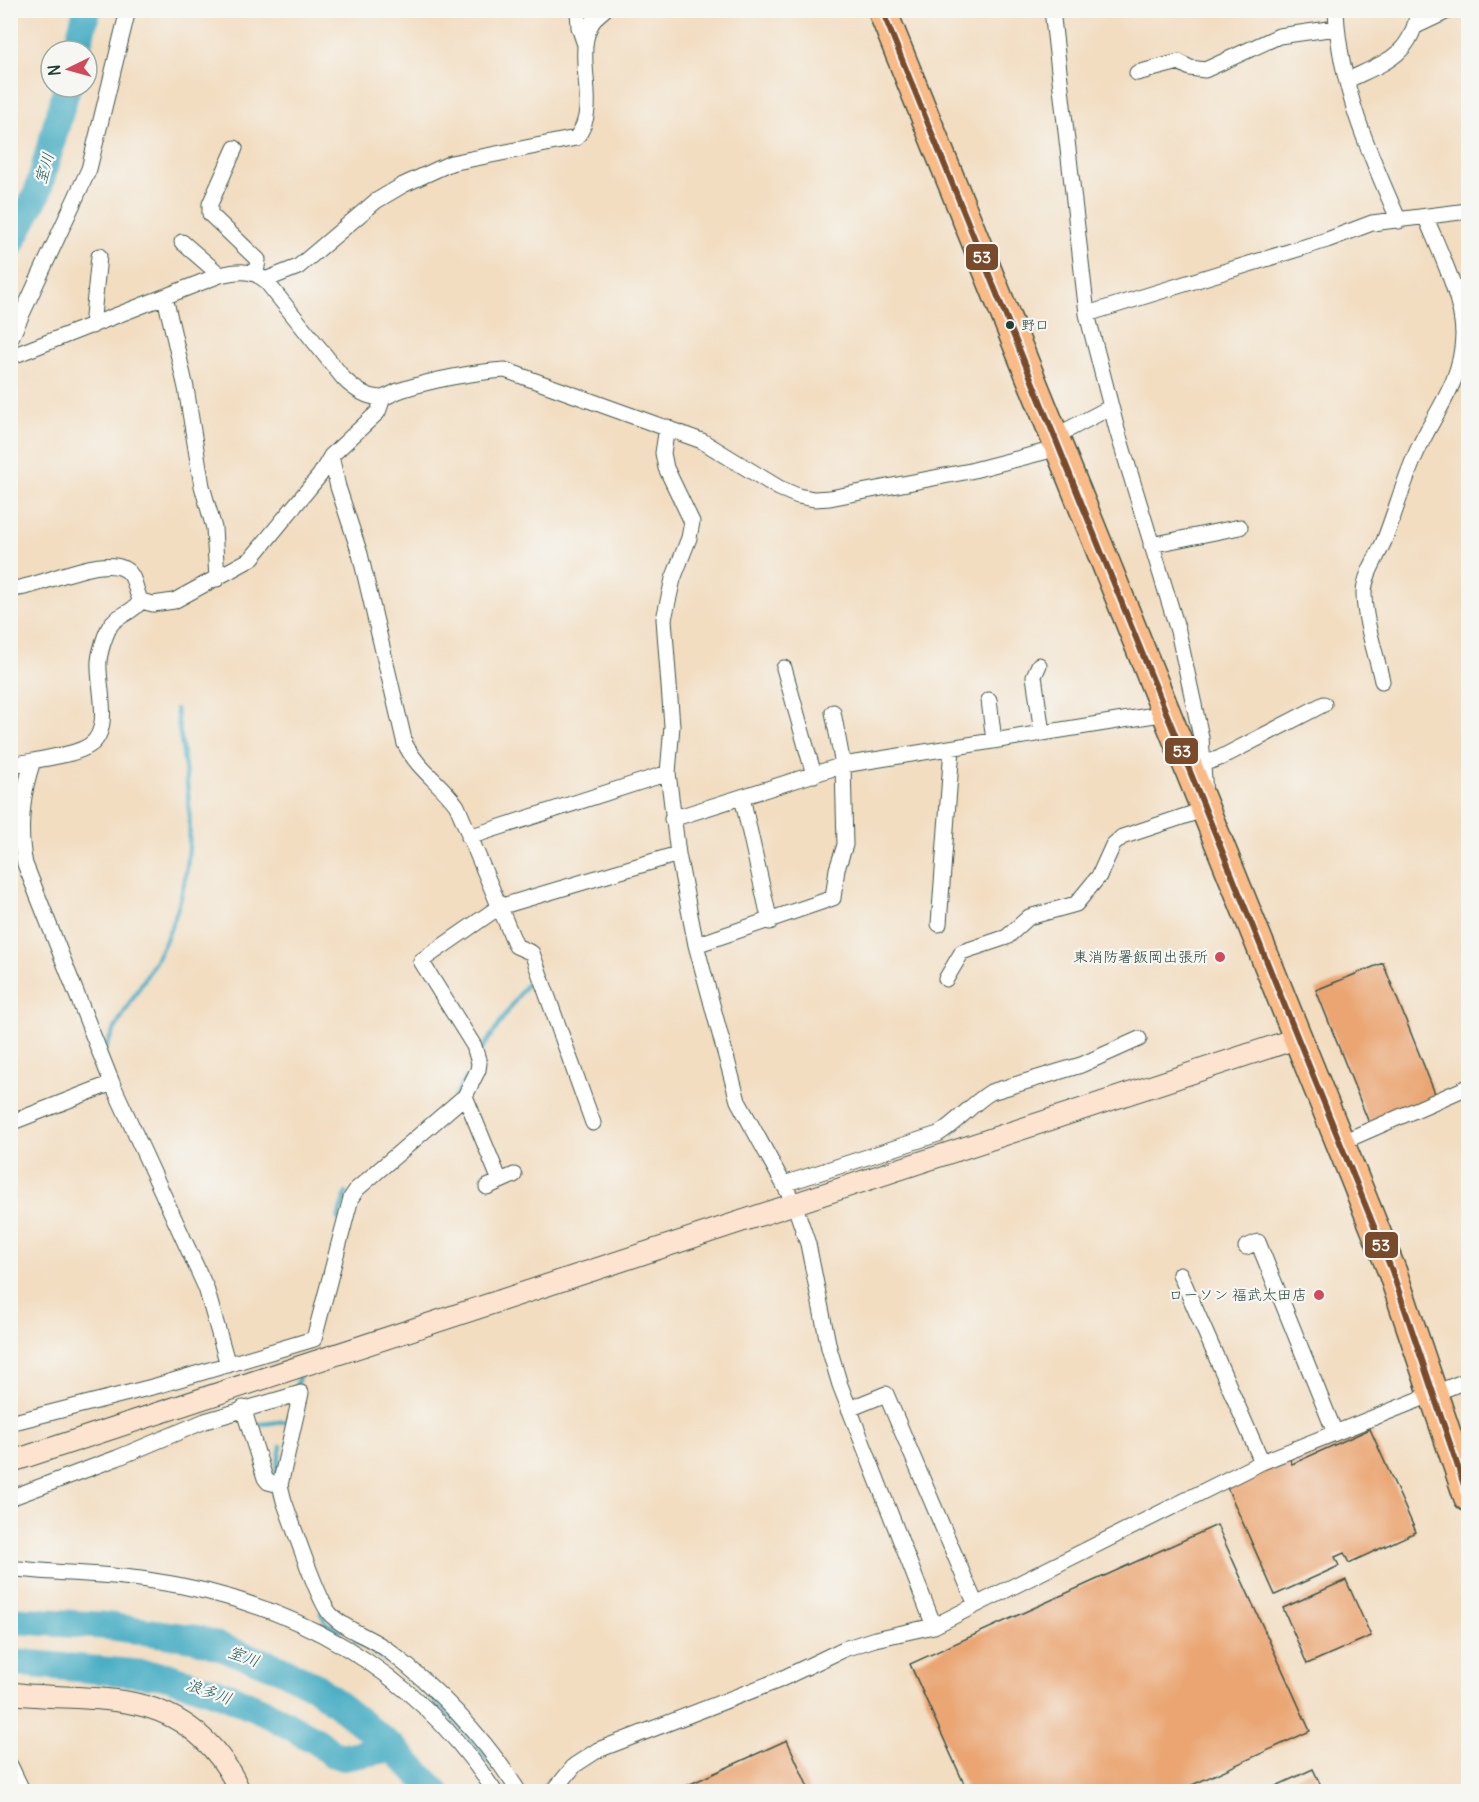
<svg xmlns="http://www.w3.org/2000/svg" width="1479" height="1802" viewBox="0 0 1479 1802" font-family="Delius,'Klee One',sans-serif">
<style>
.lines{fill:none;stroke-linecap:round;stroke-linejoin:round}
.stream{stroke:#44acc3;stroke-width:4.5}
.river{stroke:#44acc3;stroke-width:28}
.building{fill:#eaa572}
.street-casing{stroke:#3f5549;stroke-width:17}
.secondary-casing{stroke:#3f5549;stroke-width:23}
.highway-casing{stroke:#3f5549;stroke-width:31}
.street{stroke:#fff;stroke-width:15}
.secondary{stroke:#fde4d0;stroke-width:21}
.highway{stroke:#f9bc89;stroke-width:28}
.bus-1-casing{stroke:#f6f6f2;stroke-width:10}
.bus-1{stroke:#7a4b2a;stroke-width:6}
.bus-dot{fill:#1f3d34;stroke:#f6f6f2;stroke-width:2}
.poi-dot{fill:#d1495b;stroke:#f6f6f2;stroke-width:2}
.labels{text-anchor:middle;stroke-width:4.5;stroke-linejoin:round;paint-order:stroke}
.bus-label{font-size:14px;fill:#1f3d34;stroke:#f6f6f2;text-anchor:start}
.poi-label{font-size:15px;fill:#1f3d34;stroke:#f6f6f2;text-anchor:end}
.water-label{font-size:16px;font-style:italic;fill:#2a5e5f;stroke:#f6f6f2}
.line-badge{stroke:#f6f6f2;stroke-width:2}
.badge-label{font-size:16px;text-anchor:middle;font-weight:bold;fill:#fff}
</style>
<rect width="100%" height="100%" fill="#f6f6f2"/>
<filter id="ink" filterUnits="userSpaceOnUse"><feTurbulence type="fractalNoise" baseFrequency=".0167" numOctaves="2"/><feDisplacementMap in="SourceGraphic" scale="12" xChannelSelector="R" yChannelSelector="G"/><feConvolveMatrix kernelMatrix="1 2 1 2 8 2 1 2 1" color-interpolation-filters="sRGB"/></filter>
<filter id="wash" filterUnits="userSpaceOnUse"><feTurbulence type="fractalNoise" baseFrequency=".008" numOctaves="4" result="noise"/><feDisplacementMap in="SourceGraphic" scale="24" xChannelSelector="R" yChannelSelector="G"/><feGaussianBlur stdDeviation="1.35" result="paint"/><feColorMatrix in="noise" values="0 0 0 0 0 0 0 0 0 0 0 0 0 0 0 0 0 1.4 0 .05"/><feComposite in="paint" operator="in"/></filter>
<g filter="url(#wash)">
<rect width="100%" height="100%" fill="#f2ddc1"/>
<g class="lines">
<path class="stream" d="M106,1049C106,1038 151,971 159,954C203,868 191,800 176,709
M480,1052L528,982
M455,1096L466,1078
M338,1219L346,1193
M295,1391L300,1373
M253,1425L288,1421
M275,1479L281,1446
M274,1487V1498L286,1527
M321,1613L326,1623L340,1631
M355,1640L401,1670
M407,1675L450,1716L492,1765"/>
<path class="river" d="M76,51L87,10
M10,245L37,194L67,87
M10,1620L107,1626L198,1639L279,1668L315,1686L393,1748L436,1792
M10,1662L167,1676L223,1694L265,1712L318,1742L331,1753L343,1757L393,1748"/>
</g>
<g id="blocks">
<path class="building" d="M1383,963L1436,1096L1369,1123L1316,990Z
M1370,1429L1416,1532L1349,1563L1344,1553L1335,1557L1339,1566L1275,1595L1226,1485L1289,1457L1292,1464Z
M1217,1525L1310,1731L1177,1792H953L965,1786L910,1664Z
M1346,1580L1371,1636L1307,1664L1283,1608Z
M787,1740L810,1792H686L684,1787Z
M1313,1769L1324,1792H1263Z"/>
</g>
</g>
<g filter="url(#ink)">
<use href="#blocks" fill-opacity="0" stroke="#3f5549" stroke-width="1.5"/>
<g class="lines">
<defs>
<path id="street" d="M578,10L579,27L584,42
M1336,10C1339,85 1369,153 1399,221
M1416,26L1450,10
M1137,73L1179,62L1190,68L1205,70L1279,36L1336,28
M1348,80C1385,62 1412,56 1418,10
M235,148L210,204V214L258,260L256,273
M182,242L220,275
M265,280L298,267L376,201L403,185L451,163L576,138C606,103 562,40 604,10
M165,297L186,388L202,486L214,528L217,579
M1087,314L1327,240L1372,223L1468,211
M92,326L99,256
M10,340L89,169L128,10
M10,357L220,275C237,271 251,269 265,280L344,379C354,389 365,397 380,398C387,398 394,392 401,390C431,380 474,372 505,370L702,441L779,488L798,496L814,499L830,498L970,471L1059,448
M667,427L663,453L666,468L692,522L689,538L673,579L664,619L672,726L668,773L678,854L696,945L738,1101L794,1203L808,1244L829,1348L840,1385L934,1626
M1054,437L1111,407
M331,456L338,487L360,554L405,744C418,770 441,783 457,806L516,946L532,953L593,1123
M1151,545L1240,527
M10,589C37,590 112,547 131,575C136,583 136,593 141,601
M1039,665L1034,676L1042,733
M784,668L814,775
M1382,681C1376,653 1364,621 1364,592C1365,574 1377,558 1384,541C1395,513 1403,484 1415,456C1433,413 1462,385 1463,335C1463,299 1440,252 1426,218
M989,700L994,741
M1205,763L1220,758L1324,704
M10,765L33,761
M742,797L770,922
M672,819L843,765L1167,713
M469,837L668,773
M939,924L952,748
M696,945L833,898L837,869L845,845L843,765L833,712
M946,979L962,952L1007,937L1029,917L1076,904L1099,876L1113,845L1122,837L1206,809L1201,737L1178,631L1117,430L1087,314L1052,10
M465,1096L500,1181
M10,1123L112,1083
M1340,1143L1468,1087
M784,1184L938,1134C958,1122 971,1104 991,1092L1081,1065L1139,1039
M487,1187L514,1175
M1246,1247L1258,1242L1335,1433
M1180,1274L1262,1462
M228,1365L206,1288L112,1083L25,864C18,831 22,792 33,761C50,757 75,755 90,745C113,729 97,685 99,661C100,651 105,635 110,626C116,615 132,614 141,601L153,604L174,601L251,559L320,475L331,456L378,412L383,398
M243,1408L265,1478L268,1482L280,1485
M849,1409L886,1394L976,1605
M10,1423L156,1386L314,1339L351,1198L357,1189L465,1096L478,1070L479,1063L474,1046L421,961L499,907L678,854
M10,1498L117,1458L205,1421L301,1393L280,1485L284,1501C292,1522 318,1602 331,1615C347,1631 371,1637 389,1651C439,1690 485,1738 519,1792
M10,1568C56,1574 102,1573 147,1580C291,1600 414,1668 495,1792
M10,1765L23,1792
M553,1792L575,1765L598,1750L777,1681L844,1649L875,1639L934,1626L1262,1462L1468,1380"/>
<path id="secondary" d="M10,1462L1298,1038
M10,1693C51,1699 106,1695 144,1706C189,1718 222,1750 240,1792"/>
<path id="highway" d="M882,10L1392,1271L1468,1497"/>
</defs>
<use href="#street" class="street-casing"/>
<use href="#secondary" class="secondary-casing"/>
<use href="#highway" class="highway-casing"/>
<use href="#street" class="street"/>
<use href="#secondary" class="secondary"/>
<use href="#highway" class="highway"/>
<defs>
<path id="bus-1" d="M882,10L1392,1271L1468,1497"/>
</defs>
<use href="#bus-1" class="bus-1-casing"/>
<use href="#bus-1" class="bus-1"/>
</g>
</g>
<circle class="bus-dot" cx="1010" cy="325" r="5"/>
<g class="poi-dot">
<circle cx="1220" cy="957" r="6"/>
<circle cx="1319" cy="1295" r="6"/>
</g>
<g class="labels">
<g class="bus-label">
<text x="1021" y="330">野口</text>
</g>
<g class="poi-label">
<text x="1208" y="962">東消防署飯岡出張所</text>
<text x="1307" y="1300">ローソン 福武太田店</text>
</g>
<g class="water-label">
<text transform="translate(44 168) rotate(-74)" y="6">室川</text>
<text transform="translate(244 1656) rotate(20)" y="6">室川</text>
<text transform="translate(209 1691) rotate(20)" y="6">浪多川</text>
</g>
</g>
<g class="line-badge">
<rect x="965" y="243" width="34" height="28" rx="6" fill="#7a4b2a"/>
<rect x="1164" y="737" width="35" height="28" rx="6" fill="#7a4b2a"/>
<rect x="1364" y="1231" width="35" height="28" rx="6" fill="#7a4b2a"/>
</g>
<g class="badge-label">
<text x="982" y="263">53</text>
<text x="1182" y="757">53</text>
<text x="1381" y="1251">53</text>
</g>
<rect width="1479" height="1802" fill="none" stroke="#f6f6f2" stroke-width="36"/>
<g transform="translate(69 69) rotate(265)"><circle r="28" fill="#f6f6f2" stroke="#a0aca6" stroke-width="1.5"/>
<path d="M0-4.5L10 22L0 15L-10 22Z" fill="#d1495b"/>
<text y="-9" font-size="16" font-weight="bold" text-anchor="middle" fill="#1f3d34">N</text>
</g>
</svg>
